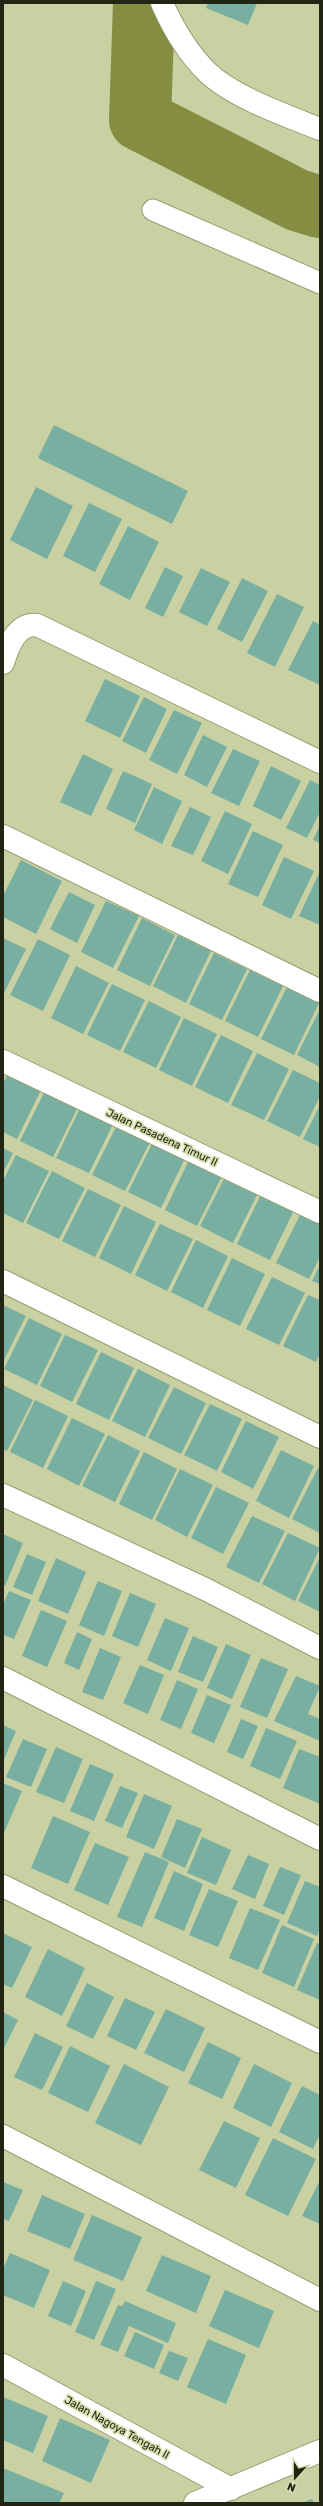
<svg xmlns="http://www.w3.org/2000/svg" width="323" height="2506" viewBox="0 0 323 2506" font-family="Rubik,sans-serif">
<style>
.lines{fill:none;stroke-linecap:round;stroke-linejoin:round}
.river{stroke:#848d42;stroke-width:62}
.building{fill:#78afa0}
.service-casing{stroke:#979e71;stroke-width:23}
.minor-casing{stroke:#979e71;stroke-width:24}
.service{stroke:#fff;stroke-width:21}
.minor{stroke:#fff;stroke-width:22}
.labels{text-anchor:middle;stroke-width:3.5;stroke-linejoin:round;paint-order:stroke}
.street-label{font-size:11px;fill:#222513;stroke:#d6deaf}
</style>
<rect width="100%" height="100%" fill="#c9d0a2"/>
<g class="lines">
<path class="river" d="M144,3L140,120L297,200L320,207"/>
</g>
<path class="building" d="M208,3H257L248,25L206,8Z
M54,425L188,491L172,524L38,458Z
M36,487L73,506L47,559L10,540Z
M89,503L122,519L95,572L63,556Z
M128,526L159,542L130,600L99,584Z
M165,567L183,576L163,617L145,608Z
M201,568L230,582L207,626L179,612Z
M242,578L268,591L242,642L217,629Z
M277,594L304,607L275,667L247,653Z
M313,621L320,625V685L288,670Z
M105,679L140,696L120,738L85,721Z
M144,697L167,709L146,753L122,741Z
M174,710L202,723L177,774L149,760Z
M203,735L227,747L207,787L184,775Z
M233,749L260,761L239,806L211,793Z
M83,754L113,769L91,816L60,802Z
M271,766L301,781L281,820L253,806Z
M123,771L152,784L135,823L106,809Z
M310,780L320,785V812L307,838L286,828Z
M154,787L182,801L162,844L134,830Z
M190,807L211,817L193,855L171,846Z
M225,811L252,824L228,874L201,861Z
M320,825V843L313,840Z
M253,831L283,845L258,897L228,884Z
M284,857L314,871L291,919L262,905Z
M21,860L62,881L36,934L3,917V896Z
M320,871V925L299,916Z
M69,892L95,905L77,943L50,929Z
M106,901L139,916L113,968L81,952Z
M142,918L175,935L150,986L117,970Z
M178,935L211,951L186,1003L153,986Z
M3,938L26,949L4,993L3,992Z
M38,939L70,955L43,1011L10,995Z
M214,953L247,969L222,1020L189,1004Z
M76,966L109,983L83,1034L51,1018Z
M250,970L283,986L258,1037L225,1021Z
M112,984L145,1000L120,1051L87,1035Z
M287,987L319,1003L294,1055L261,1039Z
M149,1001L181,1017L156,1068L123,1052Z
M320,1009V1067L297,1055Z
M184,1018L217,1034L192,1086L159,1070Z
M221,1035L253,1051L228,1103L195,1087Z
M257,1053L289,1069L264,1120L231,1105Z
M293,1070L320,1083V1096L300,1137L267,1121Z
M9,1071L42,1088L17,1139L3,1132V1084Z
M46,1089L79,1105L53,1157L20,1141Z
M320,1105V1147L303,1139Z
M81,1106L114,1122L89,1173L56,1158Z
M118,1123L151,1140L125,1191L92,1175Z
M154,1140L186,1156L161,1208L128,1192Z
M3,1148L13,1153L3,1173Z
M16,1155L49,1171L23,1223L3,1213V1181Z
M190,1158L223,1174L197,1226L165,1210Z
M52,1171L85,1188L59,1239L26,1223Z
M226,1175L259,1191L233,1243L200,1226Z
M88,1189L121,1205L95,1257L62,1241Z
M262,1192L295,1208L270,1260L237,1244Z
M124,1206L156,1222L131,1274L99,1258Z
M302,1211L320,1220V1257L309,1279L276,1263Z
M160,1224L193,1239L167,1291L135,1275Z
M196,1240L228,1256L203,1308L171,1292Z
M232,1258L265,1274L240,1326L207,1310Z
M320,1265V1284L312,1281Z
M272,1277L305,1293L279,1345L246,1329Z
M308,1295L320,1300V1354L316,1362L283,1346Z
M3,1305L26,1316L3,1362Z
M29,1318L62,1334L37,1385L4,1369Z
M65,1335L98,1350L72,1402L40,1386Z
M101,1352L134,1368L109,1420L76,1404Z
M138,1369L170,1385L145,1437L112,1421Z
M3,1385L33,1400L7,1451L3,1449Z
M174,1387L206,1403L181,1454L148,1438Z
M35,1400L68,1416L43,1468L10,1452Z
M210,1404L242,1419L217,1471L184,1455Z
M72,1418L105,1434L79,1486L47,1469Z
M246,1421L279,1437L253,1489L221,1472Z
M108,1435L140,1451L115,1502L82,1486Z
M281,1450L314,1466L289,1518L256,1501Z
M144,1452L177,1469L152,1520L119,1504Z
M318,1468L320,1469V1533L292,1519Z
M180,1469L213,1485L187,1537L155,1520Z
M216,1487L249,1503L223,1554L191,1538Z
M252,1516L285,1531L259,1583L226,1567Z
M288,1533L320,1548L295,1601L262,1584Z
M3,1534L23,1543L5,1586H3Z
M27,1554L46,1562L32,1595L13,1587Z
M320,1557V1612L298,1601Z
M56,1558L86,1572L68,1614L38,1601Z
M98,1581L122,1591L104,1636L79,1625Z
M9,1591L31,1600L14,1639L3,1635V1605Z
M130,1593L156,1604L138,1647L112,1636Z
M41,1610L67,1621L47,1667L22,1656Z
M165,1618L189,1628L171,1671L147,1660Z
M77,1632L92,1639L79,1670L64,1663Z
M193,1636L218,1647L203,1682L178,1672Z
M226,1644L251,1655L232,1699L207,1688Z
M100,1648L121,1657L103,1700L82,1692Z
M261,1658L288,1669L267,1718L240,1707Z
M140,1665L164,1675L148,1714L123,1703Z
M296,1676L320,1686L308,1714L320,1719V1741L274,1721Z
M177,1680L198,1689L181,1729L160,1720Z
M207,1695L231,1705L214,1743L191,1733Z
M241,1719L258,1726L243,1759L227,1752Z
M3,1725L16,1731L3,1762Z
M266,1728L297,1741L280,1779L250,1766Z
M23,1739L47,1749L31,1787L6,1777Z
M56,1747L83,1759L64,1803L36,1792Z
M299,1749L320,1757V1804L283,1788Z
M90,1764L114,1774L94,1821L70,1811Z
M3,1783L22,1791L3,1835Z
M120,1786L138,1793L122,1828L105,1821Z
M144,1794L172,1806L154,1849L126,1837Z
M53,1816L90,1832L68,1884L31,1868Z
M177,1819L202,1829L185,1868L161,1857Z
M202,1837L231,1850L216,1885L187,1873Z
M95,1843L129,1857L108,1905L74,1890Z
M145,1852L169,1862L142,1927L117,1917Z
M248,1855L269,1864L255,1899L232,1889Z
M280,1867L301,1875L284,1915L263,1906Z
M174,1871L203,1884L184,1931L154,1918Z
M305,1881L320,1887V1929L317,1936L287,1923Z
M209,1889L238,1901L218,1947L189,1935Z
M250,1908L280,1920L258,1970L229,1958Z
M282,1925L314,1939L294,1987L262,1973Z
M3,1933L32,1947L12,1988L3,1984Z
M317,1943L320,1944V2000L297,1990Z
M48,1949L85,1968L62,2016L25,1997Z
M87,1983L114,1997L93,2039L66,2026Z
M125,1998L155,2012L136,2050L107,2036Z
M166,2009L205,2028L184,2072L144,2053Z
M3,2012L18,2020L3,2050Z
M35,2033L63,2047L42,2090L14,2077Z
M208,2042L241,2058L222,2099L188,2083Z
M70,2046L110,2066L88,2112L48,2093Z
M124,2064L169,2087L141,2145L95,2123Z
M254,2064L292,2083L271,2127L233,2108Z
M302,2086L320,2095V2134L313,2149L279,2132Z
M224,2121L260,2138L236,2188L199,2170Z
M273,2138L316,2159L288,2216L245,2195Z
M320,2180V2224L302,2216Z
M3,2182L23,2190L9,2221L3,2219Z
M42,2195L85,2214L70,2249L27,2231Z
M92,2215L142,2237L123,2281L73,2260Z
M10,2253L50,2270L34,2308L3,2295V2269Z
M162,2255L211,2276L196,2313L146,2291Z
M63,2281L86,2291L71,2326L48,2316Z
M96,2281L116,2289L94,2340L75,2332Z
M225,2290L274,2311L259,2348L209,2326Z
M125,2301L176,2323L168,2343L129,2326L118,2352L100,2345L118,2305L122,2306Z
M135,2332L164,2345L154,2369L124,2356Z
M208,2339L246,2355L226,2404L187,2387Z
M169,2351L188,2358L178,2381L159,2373Z
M3,2397L48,2416L33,2453L3,2440Z
M60,2418L110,2440L91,2483L42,2461Z
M3,2468L64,2493L59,2503H3Z
M312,2499L314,2503H302Z"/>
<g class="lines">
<defs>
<path id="service" d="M153,210L320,283"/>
<path id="minor" d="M162,3C173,28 188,53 207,72C233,97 287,116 320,129
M3,663C8,647 16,623 37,625L320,762
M3,836L320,991
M3,1061L320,1212
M3,1281L320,1437
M3,1495L205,1589L320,1648
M3,1678L320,1839
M3,1886L320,2042
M3,2136L320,2300
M3,2365L231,2489
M195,2503L320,2451"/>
</defs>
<use href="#service" class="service-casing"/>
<use href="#minor" class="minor-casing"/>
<use href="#service" class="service"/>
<use href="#minor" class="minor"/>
</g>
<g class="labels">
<g class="street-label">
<text transform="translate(162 1137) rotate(25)" y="4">Jalan Pasadena Timur II</text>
<text transform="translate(117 2427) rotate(29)" y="4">Jalan Nagoya Tengah II</text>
</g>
</g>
<rect width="323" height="2506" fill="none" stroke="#222513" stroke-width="8"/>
<g transform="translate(295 2478) rotate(201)" stroke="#d6deaf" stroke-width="3" paint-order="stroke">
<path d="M0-3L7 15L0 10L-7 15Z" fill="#222513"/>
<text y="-6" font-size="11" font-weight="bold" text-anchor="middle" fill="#222513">N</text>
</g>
</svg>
